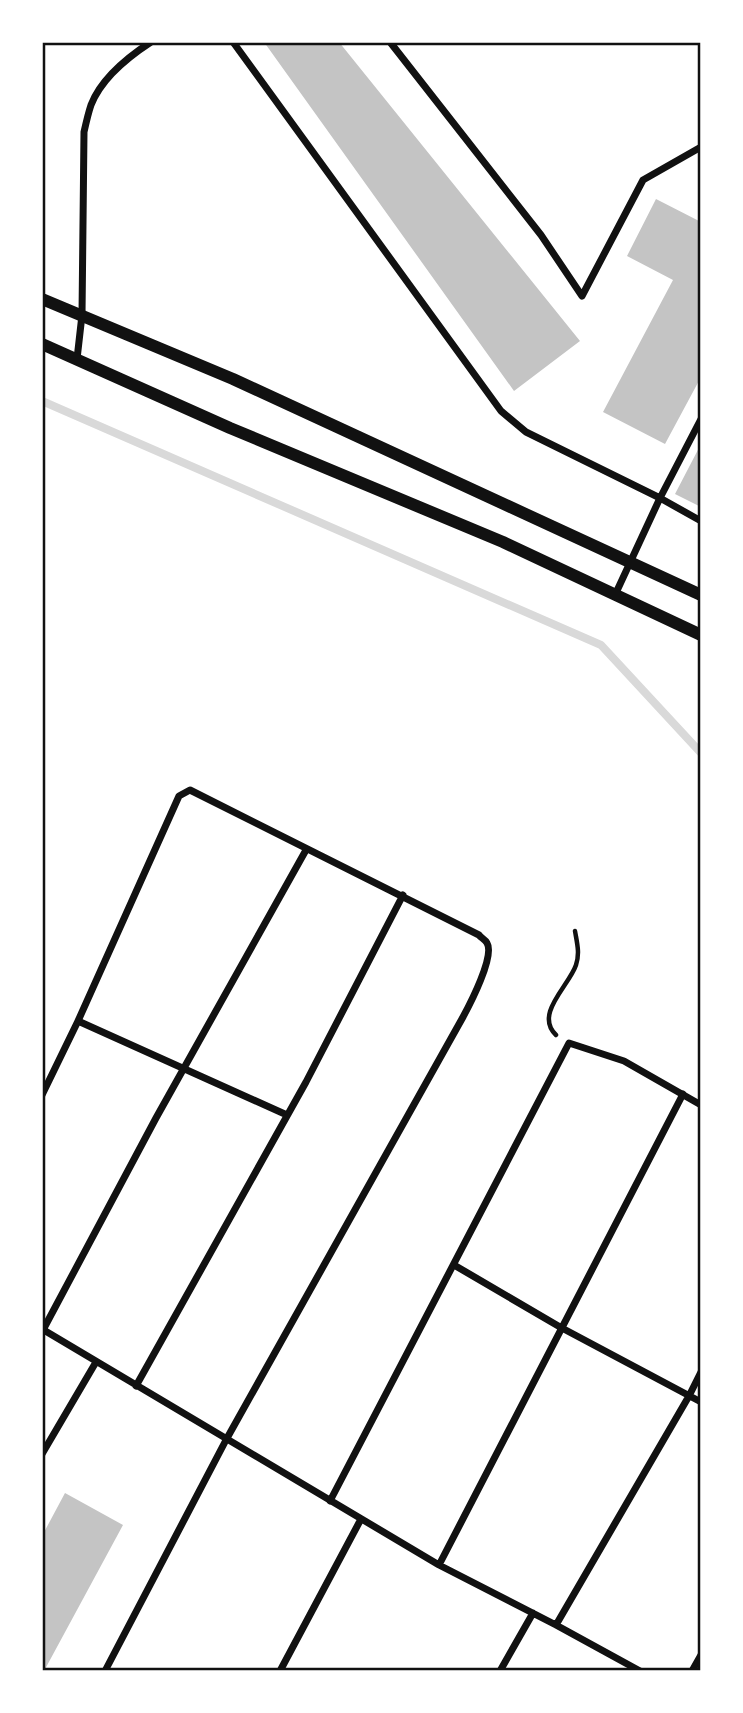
<svg xmlns="http://www.w3.org/2000/svg" width="743" height="1713" viewBox="0 0 743 1713" font-family="'Asap Condensed',sans-serif">
<style>
.lines{fill:none;stroke-linecap:round;stroke-linejoin:round}
.stream{stroke:#d9d9d9;stroke-width:8}
.building{fill:#c4c4c4}
.path{stroke:#111;stroke-width:4.5}
.minor{stroke:#111;stroke-width:7}
.tertiary{stroke:#111;stroke-width:12}
.neatline{fill:none;stroke:#111;stroke-width:2.5}
</style>
<rect width="100%" height="100%" fill="#fff"/>
<g class="lines">
<path class="stream" d="M42,401L601,645L701,753"/>
</g>
<path class="building" d="M264,42H339L580,341L514,391Z
M656,199L701,222V377L665,444L603,412L673,280L627,256Z
M701,444V507L675,494Z
M65,1493L123,1525L44,1671H42V1536Z"/>
<g class="lines">
<path class="path" d="M556,1035C534,1014 569,986 576,965C580,953 577,943 575,931"/>
<path class="minor" d="M233,42L501,411L526,432L660,498L701,521
M390,42L541,235L582,296L643,180L701,147
M77,359L82,315L84,132C86,123 88,114 91,105C101,79 128,57 151,42
M615,595L660,498L701,419
M42,1095L78,1021
M454,1265L560,1327L701,1402
M42,1329L439,1565L556,1625L640,1671
M43,1330L156,1118L306,850
M136,1386L306,1082L403,895
M42,1454L96,1362
M330,1501L569,1043L624,1061L701,1105
M439,1565L683,1094
M556,1625L689,1396L701,1372
M105,1671L226,1440L463,1017C470,1004 495,956 487,943C485,939 481,938 479,935L190,790L179,796L78,1021L287,1115
M280,1671L361,1519
M500,1671L533,1613
M692,1671L701,1655"/>
<path class="tertiary" d="M42,299L233,379L701,595
M42,344L230,428L503,542L701,635"/>
</g>
<rect width="743" height="1713" fill="none" stroke="#ffffff" stroke-width="88"/>
<rect x="44" y="44" width="655" height="1625" class="neatline"/>
</svg>
